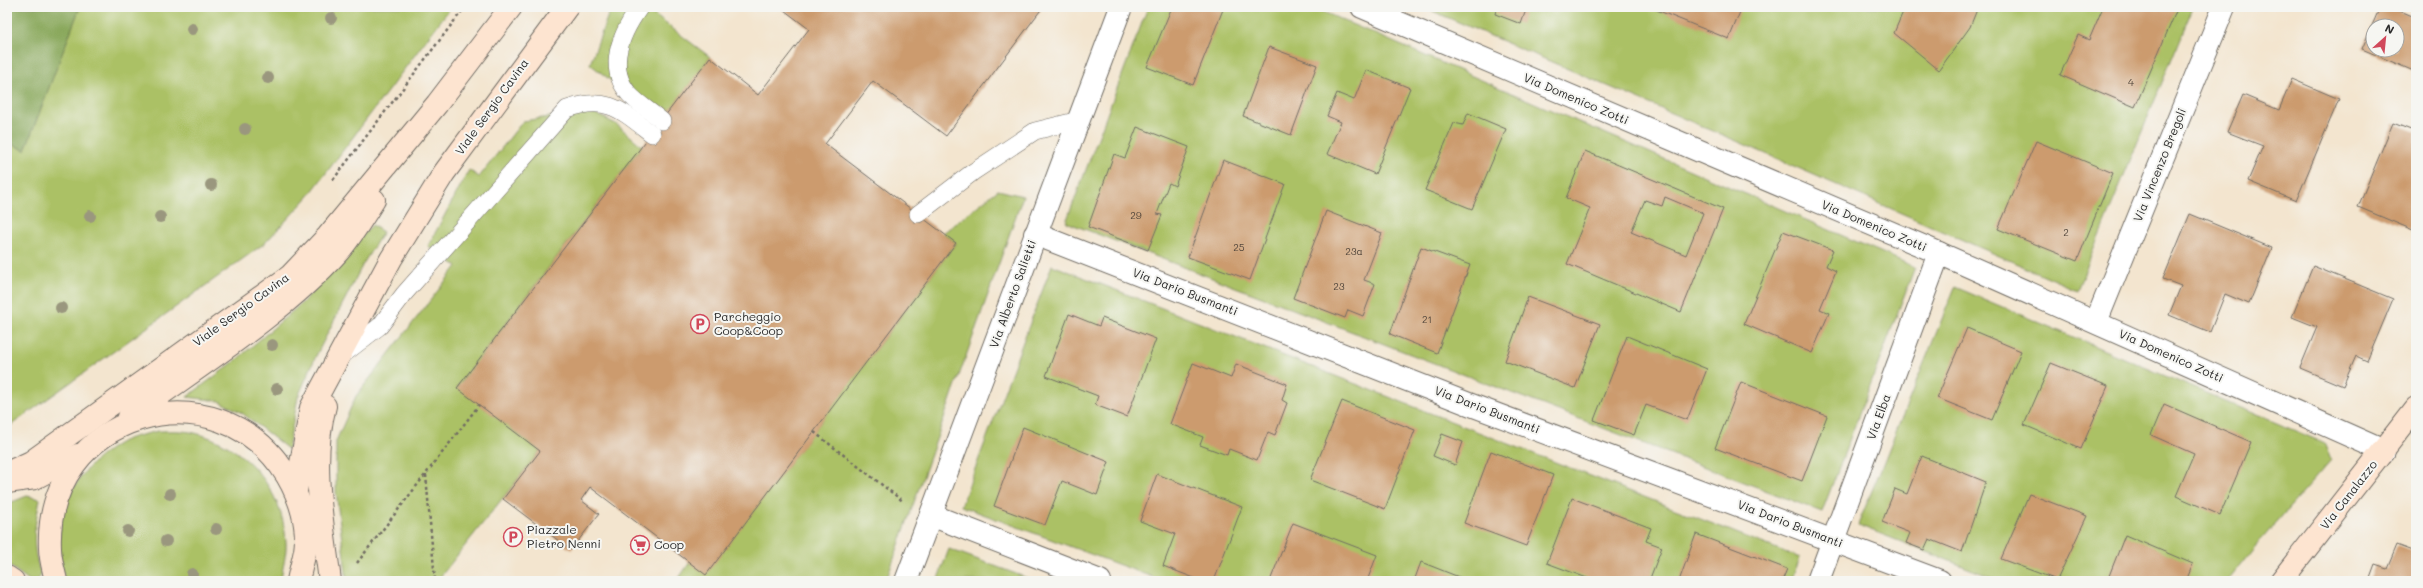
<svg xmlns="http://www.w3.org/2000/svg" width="2423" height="588" viewBox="0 0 2423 588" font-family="Mali,sans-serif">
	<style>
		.green { fill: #abc165; stroke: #6b7648 }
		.forest { fill: #88a75a; stroke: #5a6942 }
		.building { fill: #cc9b6e; fill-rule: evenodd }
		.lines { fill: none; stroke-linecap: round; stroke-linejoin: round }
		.lane-casing { stroke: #716c64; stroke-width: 18 }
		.street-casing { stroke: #716c64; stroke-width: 24 }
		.secondary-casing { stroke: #716c64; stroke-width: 24 }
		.path { stroke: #716c64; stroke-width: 2.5; stroke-dasharray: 3 3; stroke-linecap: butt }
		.lane { stroke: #fff; stroke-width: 17 }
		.street { stroke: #fff; stroke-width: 22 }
		.secondary { stroke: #fde4d0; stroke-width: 22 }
		.tree { fill: #9a977e }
		.labels { text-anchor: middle; stroke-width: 4; stroke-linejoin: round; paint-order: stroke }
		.number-label { font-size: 10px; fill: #53473c }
		.street-label { font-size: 12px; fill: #2b2b2b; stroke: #f6f6f2 }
		.poi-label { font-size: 12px; fill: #2b2b2b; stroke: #f6f6f2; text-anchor: start }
	</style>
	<rect width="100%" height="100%" fill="#f6f6f2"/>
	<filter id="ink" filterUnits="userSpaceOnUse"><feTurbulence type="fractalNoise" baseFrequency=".025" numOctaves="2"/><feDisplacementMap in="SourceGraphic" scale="8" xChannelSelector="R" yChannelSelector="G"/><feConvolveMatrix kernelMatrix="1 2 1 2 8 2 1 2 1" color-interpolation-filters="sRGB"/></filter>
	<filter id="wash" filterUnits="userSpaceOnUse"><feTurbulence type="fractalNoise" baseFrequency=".012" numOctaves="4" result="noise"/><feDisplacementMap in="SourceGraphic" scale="16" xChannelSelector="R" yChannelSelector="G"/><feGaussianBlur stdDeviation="0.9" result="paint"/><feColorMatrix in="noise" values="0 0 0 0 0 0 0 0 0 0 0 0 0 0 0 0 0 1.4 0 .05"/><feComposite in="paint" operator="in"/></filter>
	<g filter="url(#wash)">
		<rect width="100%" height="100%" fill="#f3e5cf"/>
		<g class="green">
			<path d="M80,7h371l-143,190 -43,46 -258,185v-286l18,8z"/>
			<path d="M611,7h33l66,50 -48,64 -72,-57z"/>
			<path d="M1148,7h164l603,260 -93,245 -756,-290z"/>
			<path d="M1423,7h770l-116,283 -336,-147z"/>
			<path d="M590,111l26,13 26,22 -185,241 83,64 -103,130h-90l-11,-89v-51l20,-45 101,-130 -29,-20 41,-76 10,7 44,-56z"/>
			<path d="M998,190l25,6 -137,385h-209l13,-19 16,12 250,-331 -13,-10z"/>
			<path d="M372,225l11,7 -20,32 -47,92 -18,41 -10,52 -46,-36 -23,-12 -32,-4 48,-36 67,-58z"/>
			<path d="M1052,265l748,293 -9,23h-628l-202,-75z"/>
			<path d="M1955,287l369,156 7,17 -77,88 -26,33h-227l-143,-56z"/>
			<path d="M158,431c12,0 25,-1 37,2 50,12 88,56 91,109 1,12 -4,27 -5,39h-216c-17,-58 4,-110 58,-140 10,-5 24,-7 35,-10z"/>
			<path d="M27,496l13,3c-6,31 -9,45 1,76l-4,6h-7l-23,-17v-60z"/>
			<path d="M949,549l86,32h-98z"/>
		</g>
		<path class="forest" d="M7,7h73l-55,143 -18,-8z"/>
		<g id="blocks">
			<g class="building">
				<path d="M780,7h263l-97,129 -73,-55 -48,63 131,99 -250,332 -116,-88 -9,13 18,14 -28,36 -68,-51 37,-48 -83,-63 253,-331 48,38 51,-66z"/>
				<path d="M1172,7h52l-31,78 -46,-18z"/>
				<path d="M1497,7h30l-6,17 -26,-10z"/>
				<path d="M1649,7h93l-13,32z"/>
				<path d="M1905,7h73l-8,20 -31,43 -45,-37z"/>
				<path d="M2103,7h75l-43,100 -75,-32 18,-40 11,5z"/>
				<path d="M2380,7h10l26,11v54l-54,-23zM2373,26h24v24h-24z"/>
				<path d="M1269,47l48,18 -26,70 -48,-19z"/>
				<path d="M1366,70l44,18 -35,86 -48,-20 14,-32 -14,-6 10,-23 17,7z"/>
				<path d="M2292,79l47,20 -43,102 -48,-20 15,-35 -36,-14 16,-37 36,15z"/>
				<path d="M1468,113l38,16 -34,80 -47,-19 29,-67 9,2z"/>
				<path d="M2393,123l23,9v90l-3,8 -55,-23z"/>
				<path d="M1137,127l52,20 -14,39 -6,-3 -12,31 5,1 -14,35 -60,-23 26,-73 11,4z"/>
				<path d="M2036,141l77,32 -36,88 -79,-32z"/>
				<path d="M1585,151l138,58 -42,103 -114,-48 23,-56 -24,-10zM1665,197l38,16 -17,42 -55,-23 14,-32 17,6z"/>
				<path d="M1223,160l62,24 -35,96 -62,-23z"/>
				<path d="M1326,211l56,22 -18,47 11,4 -12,32 -15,-6 -3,8 -52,-20z"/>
				<path d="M2190,214l82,34 -23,56 -24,-10 -15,38 -41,-17 12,-29 -18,-7z"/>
				<path d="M1783,231l50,19 -7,16 10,5 -16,38 9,4 -17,40 -68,-29z"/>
				<path d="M1421,247l49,18 -33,88 -47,-19z"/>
				<path d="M2313,266l80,33 -26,62 -11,-5 -13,30 -43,-18 17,-41 -25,-10z"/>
				<path d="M1528,297l72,27 -25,64 -70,-27z"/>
				<path d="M1069,314l30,12 3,-8 54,21 -29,78 -32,-12 3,-9 -52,-20z"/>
				<path d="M1967,328l54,23 -29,69 -55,-22z"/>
				<path d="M1627,336l80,33 -20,51 -41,-15 -12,30 -40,-15z"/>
				<path d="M1193,363l38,15 5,-14 51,20 -5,16 5,3 -12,32 -7,-3 -11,28 -28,-11 -2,6 -27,-10 3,-8 -33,-13z"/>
				<path d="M2051,363l57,23 -27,63 -57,-24z"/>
				<path d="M1741,382l86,34 -25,65 -87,-33z"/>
				<path d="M1342,401l73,29 -30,79 -75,-29z"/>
				<path d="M2164,404l87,38 -31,73 -44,-19 18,-42 -43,-19z"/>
				<path d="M1023,427l86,35 -12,33 -35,-14 -17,44 -51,-19z"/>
				<path d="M1442,434l21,8 -8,23 -22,-9z"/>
				<path d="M1491,451l62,24 -27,71 -62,-23z"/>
				<path d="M1922,456l64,26 -24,70 -33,-13 -5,11 -18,-7 4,-10 -28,-11 13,-33 12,5z"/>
				<path d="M1157,474l85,33 -28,74h-12l-39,-15 12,-32 -35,-13z"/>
				<path d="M2029,494l58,22 -30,64 -56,-21z"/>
				<path d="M1572,498l79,30 -5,13 16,6 -13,34h-54l-48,-18z"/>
				<path d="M1293,523l84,32 -10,26h-97z"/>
				<path d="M1696,534l91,35 -5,12h-103z"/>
				<path d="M2125,535l68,29 -7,17h-79z"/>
				<path d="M2397,545l19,7v29h-47l6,-16 12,4z"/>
				<path d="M1421,562l48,19h-55z"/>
			</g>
		</g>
	</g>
	<g filter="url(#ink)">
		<use href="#blocks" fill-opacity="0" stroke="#716c64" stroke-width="1"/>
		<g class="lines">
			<g class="lane-casing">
				<g id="lane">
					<path d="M640,7c-18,25 -35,59 -11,87 9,10 23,18 33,27"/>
					<path d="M918,214l55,-42 62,-41 44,-11"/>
					<path d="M340,357l40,-31 24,-32 163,-185c40,-14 54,1 85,25"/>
				</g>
			</g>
			<g class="street-casing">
				<g id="street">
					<path d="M1362,7l577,246 445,198"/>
					<path d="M1035,234l431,169 474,178"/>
					<path d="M2096,322l128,-315"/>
					<path d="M931,515l169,66"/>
					<path d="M906,581l215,-574"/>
					<path d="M1818,581l121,-328"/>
				</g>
			</g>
			<g class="secondary-casing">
				<g id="secondary">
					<path d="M325,406c-15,56 -2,119 5,175"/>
					<path d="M129,417c68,-50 154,-103 210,-166 13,-15 24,-34 35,-51"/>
					<path d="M7,473l24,-11 259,-186 38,-40 109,-132 74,-97"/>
					<path d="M7,482l28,-4 43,-23"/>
					<path d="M296,491l15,-83 80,-149 53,-86 123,-166"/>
					<path d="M7,577l6,4"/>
					<path d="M56,581c-2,-10 -6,-22 -6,-33 -6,-134 167,-186 237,-72 13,22 22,50 18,75 -2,10 -5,20 -7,30"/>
					<path d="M2281,581l135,-173"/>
				</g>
			</g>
			<g class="path">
				<path d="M333,180l132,-173"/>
				<path d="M814,432l90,70"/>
				<path d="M426,475l9,106"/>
				<path d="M357,563l122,-158"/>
			</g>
			<use href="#lane" class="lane"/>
			<use href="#street" class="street"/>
			<use href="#secondary" class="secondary"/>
		</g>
		<g class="tree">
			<circle cx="331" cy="18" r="6"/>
			<circle cx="192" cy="29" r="6"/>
			<circle cx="268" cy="78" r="6"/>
			<circle cx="245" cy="129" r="6"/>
			<circle cx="211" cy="185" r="6"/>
			<circle cx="90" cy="216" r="6"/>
			<circle cx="160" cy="217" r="6"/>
			<circle cx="61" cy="308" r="6"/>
			<circle cx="272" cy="345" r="6"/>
			<circle cx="277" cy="389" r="6"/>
			<circle cx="170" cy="494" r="6"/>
			<circle cx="216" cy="529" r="6"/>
			<circle cx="128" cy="531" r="6"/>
			<circle cx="166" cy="541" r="6"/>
			<circle cx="192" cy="574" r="6"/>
		</g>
	</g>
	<defs>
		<g id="parking-ring" transform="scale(1)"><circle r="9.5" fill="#f6f6f2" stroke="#d1495b" stroke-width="1.5"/><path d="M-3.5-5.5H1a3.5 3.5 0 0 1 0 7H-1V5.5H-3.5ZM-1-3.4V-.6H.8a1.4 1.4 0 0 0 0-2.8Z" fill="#d1495b"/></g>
		<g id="supermarket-ring" transform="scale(1)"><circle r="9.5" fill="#f6f6f2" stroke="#d1495b" stroke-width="1.5"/><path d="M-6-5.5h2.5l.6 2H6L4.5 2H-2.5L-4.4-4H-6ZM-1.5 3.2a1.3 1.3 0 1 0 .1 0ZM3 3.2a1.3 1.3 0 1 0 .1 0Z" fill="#d1495b"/></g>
	</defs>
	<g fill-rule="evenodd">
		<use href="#parking-ring" x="700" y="324"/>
		<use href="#parking-ring" x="513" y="537"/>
		<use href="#supermarket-ring" x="640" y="545"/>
	</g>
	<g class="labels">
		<g class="number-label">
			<text x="2131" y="86">4</text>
			<text x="1136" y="219">29</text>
			<text x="2066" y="236">2</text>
			<text x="1239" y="251">25</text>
			<text x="1354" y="255">23a</text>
			<text x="1339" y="290">23</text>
			<text x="1427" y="323">21</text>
		</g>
		<g class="street-label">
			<text transform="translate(1576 99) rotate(23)" y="4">Via Domenico Zotti</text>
			<text transform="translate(492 107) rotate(-54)" y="4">Viale Sergio Cavina</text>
			<text transform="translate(2160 165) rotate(-68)" y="4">Via Vincenzo Bregoli</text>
			<text transform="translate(1874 226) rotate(23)" y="4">Via Domenico Zotti</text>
			<text transform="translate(1185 292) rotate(21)" y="4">Via Dario Busmanti</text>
			<text transform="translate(1013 294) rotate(-70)" y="4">Via Alberto Salietti</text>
			<text transform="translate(241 310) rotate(-36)" y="4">Viale Sergio Cavina</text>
			<text transform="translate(2171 356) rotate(24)" y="4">Via Domenico Zotti</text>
			<text transform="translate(1487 410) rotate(21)" y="4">Via Dario Busmanti</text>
			<text transform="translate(1879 417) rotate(-70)" y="4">Via Elba</text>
			<text transform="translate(2349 495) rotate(-52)" y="4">Via Canalazzo</text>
			<text transform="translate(1790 524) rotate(21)" y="4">Via Dario Busmanti</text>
		</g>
		<g class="poi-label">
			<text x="714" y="321">Parcheggio<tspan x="714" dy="14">Coop&amp;Coop</tspan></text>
			<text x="527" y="534">Piazzale<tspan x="527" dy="14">Pietro Nenni</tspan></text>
			<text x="654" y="549">Coop</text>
		</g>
	</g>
	<rect width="2423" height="588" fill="none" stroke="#f6f6f2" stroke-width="24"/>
	<g transform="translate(2385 38) rotate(27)"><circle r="19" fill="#f6f6f2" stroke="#a5a5a2"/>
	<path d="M0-3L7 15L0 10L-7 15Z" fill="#d1495b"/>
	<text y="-6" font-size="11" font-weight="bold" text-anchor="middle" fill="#2b2b2b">N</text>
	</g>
</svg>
